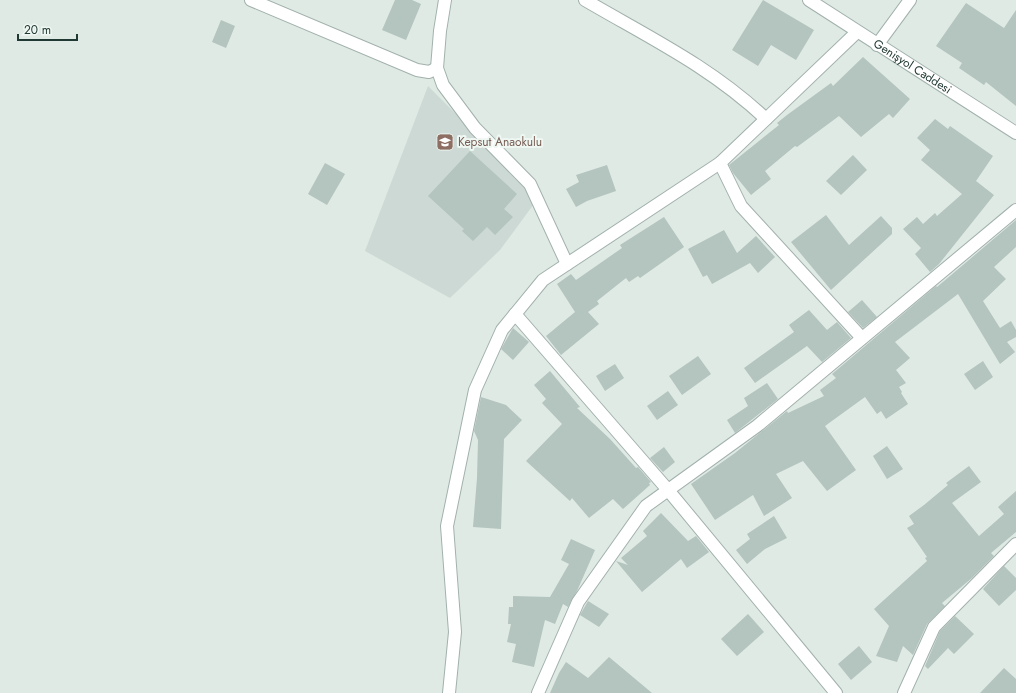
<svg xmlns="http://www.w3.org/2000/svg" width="1016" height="693" viewBox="0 0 1016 693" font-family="Jost,sans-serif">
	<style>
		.built { fill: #cdd9d4 }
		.building { fill: #b4c4be }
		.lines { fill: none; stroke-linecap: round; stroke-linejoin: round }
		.minor-casing { stroke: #a2b1ac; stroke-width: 14 }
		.minor { stroke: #fff; stroke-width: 12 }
		.labels { text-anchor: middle; stroke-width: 4; stroke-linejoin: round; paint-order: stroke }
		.street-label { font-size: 12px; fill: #213933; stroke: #eff7f3 }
		.education-label { font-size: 12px; fill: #785e54; stroke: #eff7f3; text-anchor: start }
	</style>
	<rect width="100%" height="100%" fill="#dfeae5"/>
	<path class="built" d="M428,86l111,111 -39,53 -50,48 -85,-47z"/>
	<g class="building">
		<path d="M395,0h17l9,4 -15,36 -24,-10z"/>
		<path d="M763,0l51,30 -18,30 -25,-15 -13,21 -26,-16z"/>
		<path d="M966,3l38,25 12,-18v96l-30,-24 -2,3 -25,-17 3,-5 -26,-17z"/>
		<path d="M221,20l14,6 -9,22 -14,-6z"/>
		<path d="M863,57l47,42 -17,19 -4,-4 -28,23 -22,-21 -42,31 -2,-1 -30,25 6,8 -20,16 -18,-22 -4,-8 50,-40 -2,-2 10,-8 44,-32 2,3z"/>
		<path d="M935,119l13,10 2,-3 43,30 -17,25 18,14 -55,69 -9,8 -15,-18 6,-6 -18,-19 14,-12 6,7 12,-11 2,3 25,-22 -41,-34 9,-10 -13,-12z"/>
		<path d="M470,151l47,43 -13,15 9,8 -18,18 -8,-8 -14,14 -11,-10 2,-2 -36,-33z"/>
		<path d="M853,155l14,15 -26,25 -15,-14z"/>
		<path d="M325,163l20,11 -18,31 -19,-11z"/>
		<path d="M607,165l9,26 -29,10 -11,6 -10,-18 13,-7 -3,-7z"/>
		<path d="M826,215l23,30 32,-29 11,12v6l-61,56 -40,-48z"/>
		<path d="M664,217l20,30 -44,31 -2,-2 -9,6 -3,-4 -29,23 2,3 -11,8 11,12 -38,31 -15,-19 29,-24 -18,-28 14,-10 5,6 46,-32 -2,-3z"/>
		<path d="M1016,220v27l-22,20 12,12 -23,22 17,27 11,-7 5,9v7l-9,5 8,10 -15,12 -42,-70 -63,48 15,16 -14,12 10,13 -7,4 3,5 -1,1 7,11 -22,15 -5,-8 -4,3 -12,-17 -40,29 31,44 -29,21 -24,-30 -27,13 16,24 -28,18 -11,-21 -38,25 -24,-36 44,-31 52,-42 1,2 36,-17 -4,-6 16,-12 -4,-4 104,-88 1,1z"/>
		<path d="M724,230l13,23 19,-17 19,21 -17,16 -8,-10 -38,21 -5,-9 -4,2 -15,-28z"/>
		<path d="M862,300l15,17 -14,11 -15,-16z"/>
		<path d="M809,310l18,20 10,-8 14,16 -29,24 -15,-16 -52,37 -11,-15 50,-36 -5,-7z"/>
		<path d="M513,328l16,14 -16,18 -12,-11z"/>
		<path d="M698,356l13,18 -29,21 -13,-19z"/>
		<path d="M983,361l10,16 -18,13 -11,-16z"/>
		<path d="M615,364l9,14 -19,13 -9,-15z"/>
		<path d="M550,371l30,36 -3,1 33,31 26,29 2,-1 13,15 -2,1 1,2 -27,24 -10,-10 -24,19 -17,-20 -2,3 -44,-40 36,-37 -20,-21 4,-4 -12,-14z"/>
		<path d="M767,383l11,16 -43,34 -8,-13 21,-14 -4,-8z"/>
		<path d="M668,391l10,14 -21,15 -10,-14z"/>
		<path d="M481,397l25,8 16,15 -18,19 -3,90 -28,-2 4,-49 1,-38 -4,-9z"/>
		<path d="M887,446l16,23 -16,10 -14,-23z"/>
		<path d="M664,447l11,15 -12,10 -13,-14z"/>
		<path d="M969,466l12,16 -29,21 27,33 25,-22 -6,-7 18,-16v41l-25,21 3,3 -22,22 -30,25 3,3 -18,18 -14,31 -10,-9 -6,16 -21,-6 13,-30 -15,-17 53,-48 -2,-3 2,-1 -20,-29 7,-4 -5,-8 15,-11 24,-20 -2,-2z"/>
		<path d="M661,513l27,28 8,-5 13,16 -22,16 -6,-9 -39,33 -26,-31 12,4 -7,-7 26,-22 -4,-5z"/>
		<path d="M774,516l13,22 -22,11 -18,15 -11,-14 14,-11 -3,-5z"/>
		<path d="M571,539l24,11 -18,41 -9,16 -5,-3 -8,20 -10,-4 -11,47 -22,-5 4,-18 -9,-2 4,-18h-3l1,-17h4v-11l37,1 19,-33 -8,-4z"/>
		<path d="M1004,566l12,12v12l-17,16 -16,-17z"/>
		<path d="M588,601l21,13 -10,13 -19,-12z"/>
		<path d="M748,614l16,18 -27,24 -16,-17z"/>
		<path d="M955,616l19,18 -20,20 -6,-6 -20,21 -3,-3 15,-35z"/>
		<path d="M859,646l13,16 -21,18 -13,-16z"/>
		<path d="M609,657l43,36h-102l9,-20 7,-11 22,16z"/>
		<path d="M1004,668l12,11v14h-36z"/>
	</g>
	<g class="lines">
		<g class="minor-casing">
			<g id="minor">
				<path d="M251,0l166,70 12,2 8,-4"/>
				<path d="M445,0l-5,31 -3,37 6,17 32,43 55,56 37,80"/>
				<path d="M585,0c65,38 126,67 181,119"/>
				<path id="s1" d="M809,0l207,133"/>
				<path d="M877,45l33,-45"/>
				<path d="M720,163l21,43 121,132"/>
				<path d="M515,314l153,176 168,203"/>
				<path d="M449,693l6,-61 -8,-106 28,-136 27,-60 41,-50 177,-117 137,-131"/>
				<path d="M538,693l40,-91 68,-96 111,-80 259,-216"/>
				<path d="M904,693l30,-66 82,-83"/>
			</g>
		</g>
		<use href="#minor" class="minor"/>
	</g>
	<defs>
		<g id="school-square" transform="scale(0.9)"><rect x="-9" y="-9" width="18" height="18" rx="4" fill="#8d6e63" stroke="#eff7f3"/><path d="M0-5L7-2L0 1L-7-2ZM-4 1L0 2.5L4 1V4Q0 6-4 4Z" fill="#fff"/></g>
	</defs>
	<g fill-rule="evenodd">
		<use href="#school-square" x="445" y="142"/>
	</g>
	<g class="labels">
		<g class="street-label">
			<text dy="4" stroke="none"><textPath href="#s1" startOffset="123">Genişyol Caddesi</textPath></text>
		</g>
		<g class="education-label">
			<text x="458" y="146">Kepsut Anaokulu</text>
		</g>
	</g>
	<path d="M18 34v6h59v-6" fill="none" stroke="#213933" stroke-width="2"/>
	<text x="24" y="34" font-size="12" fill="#213933" stroke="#eff7f3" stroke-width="3" paint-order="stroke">20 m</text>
</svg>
